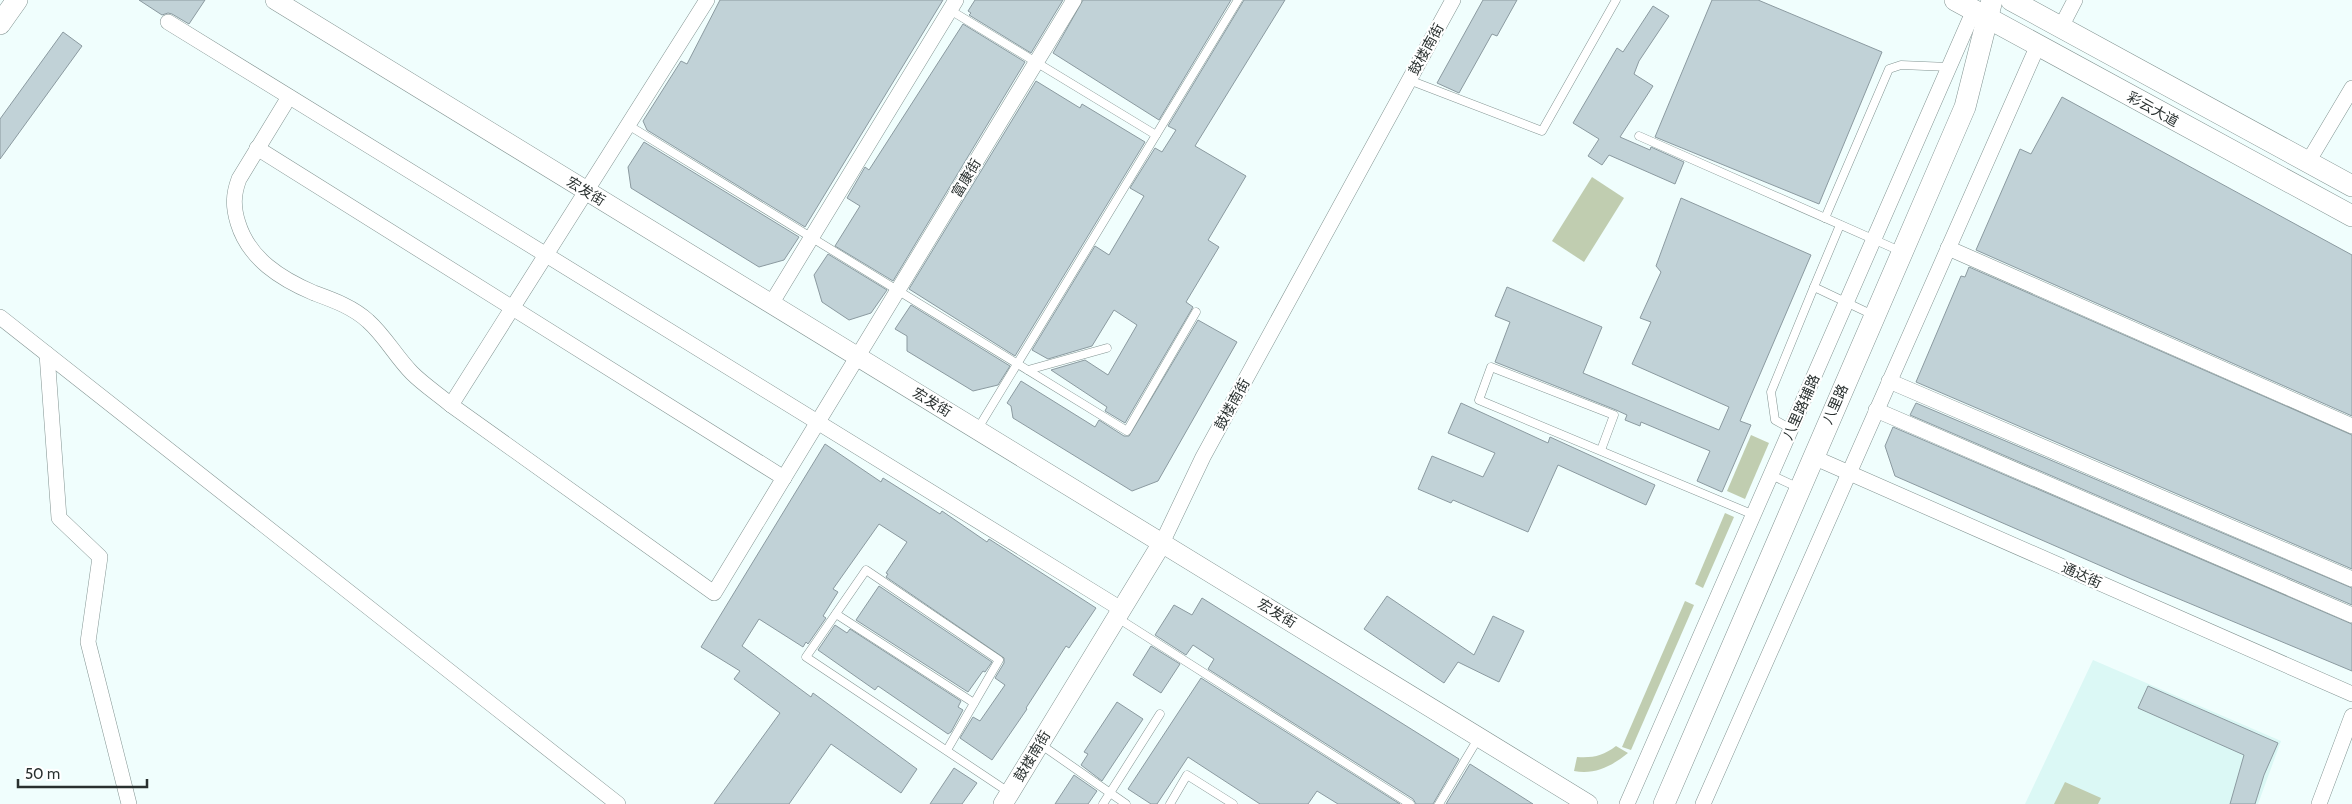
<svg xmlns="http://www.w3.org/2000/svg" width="2352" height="804" viewBox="0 0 2352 804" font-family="Cabin,'Noto Sans SC',sans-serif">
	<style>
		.built { fill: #dbf8f5 }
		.green { fill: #c0cdb0 }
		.building { fill: #c1d2d7; stroke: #8b9aa0 }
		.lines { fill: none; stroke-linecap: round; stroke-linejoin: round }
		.service-casing { stroke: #839492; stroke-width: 9 }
		.minor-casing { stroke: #839492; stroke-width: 16 }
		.tertiary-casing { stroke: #839492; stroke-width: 20 }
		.secondary-casing { stroke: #839492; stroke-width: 22 }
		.service { stroke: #fff; stroke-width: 8 }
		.minor { stroke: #fff; stroke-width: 15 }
		.tertiary { stroke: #fff; stroke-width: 19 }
		.secondary { stroke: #fff; stroke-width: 21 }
		.labels { text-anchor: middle; stroke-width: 4.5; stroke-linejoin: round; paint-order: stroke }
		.street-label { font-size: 14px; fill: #29302f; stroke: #fff }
	</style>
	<rect width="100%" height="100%" fill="#f0fefd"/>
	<path class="built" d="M2093,660l188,81 -23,63h-233z"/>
	<g class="green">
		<path d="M1592,177l32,21 -40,64 -32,-21z"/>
		<path d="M1751,435l18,8 -24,56 -18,-8z"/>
		<path d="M1725,513l9,4 -31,71 -8,-4z"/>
		<path d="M1685,601l9,4 -63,145 -9,-3z"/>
		<path d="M1616,746l12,7c-16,13 -33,22 -54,18l3,-14c16,1 26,-1 39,-11z"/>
		<path d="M2065,782l36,16 -3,6h-44z"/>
	</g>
	<g class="building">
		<path d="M139,0h66l-16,24 -17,-10 -4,-1 -6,2z"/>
		<path d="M720,0h223l-138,227 -158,-97 -4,-9 38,-60 6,3z"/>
		<path d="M975,0h88l-32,53 -62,-38 2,-2 -3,-2z"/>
		<path d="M1083,0h148l-72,120 -106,-67z"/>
		<path d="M1244,0h41l-90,146 51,30 -38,64 11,7 -33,55 7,5 -68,116 -20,-12 2,-4 -56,-37 34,-10 23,15 29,-50 -23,-15 -22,36 -44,13 -16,-9 63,-104 14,9 35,-59 -14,-8 25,-40 7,4 14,-22 -8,-4z"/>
		<path d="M1483,0h34l-20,36 -5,-2 -33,59 -22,-10z"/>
		<path d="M1712,0h46l124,52 -63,152 -164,-67z"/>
		<path d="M1653,6l16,10 -30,45 -5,13 19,12 -33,51 30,13 1,-3 33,15 -9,22 -66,-29 -7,10 -14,-9 11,-17 -26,-16 44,-75 6,4z"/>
		<path d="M963,24l62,38 -132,219 -58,-35 25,-40 -13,-8 18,-31 4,3z"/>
		<path d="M63,32l19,14 -82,113v-40z"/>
		<path d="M1036,81l44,27 2,-4 63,38 -130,214 -106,-67z"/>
		<path d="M2062,97l290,158v161l-376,-166 44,-101 11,5z"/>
		<path d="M644,142l155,95 -15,23 -25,7 -128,-79 -3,-21z"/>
		<path d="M1681,198l130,57 -71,166 11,4 -29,67 -25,-11 13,-30 -69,-29 -1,4 -15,-6 2,-5 -11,-5 -121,-48 15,-40 -15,-6 12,-29 95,40 -19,46 136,57 10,-23 -97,-43 19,-42 -11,-4 21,-46 -5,-6z"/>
		<path d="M828,254l59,36 -16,23 -22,7 -27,-18 -8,-27z"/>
		<path d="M1969,267l383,168v134l-436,-187 45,-106 4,1z"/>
		<path d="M911,305l99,61 -12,19 -25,6 -66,-40v-15l-12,-7z"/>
		<path d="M1198,320l39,22 -79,139 -26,10 -119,-73 -2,-12 -4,-3 14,-22 74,46 4,-7 25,16h5z"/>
		<path d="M1461,403l87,40 2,-6 105,48 -9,20 -88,-40 -30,67 -75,-32 -2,3 -33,-14 14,-33 51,21 12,-24 -47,-20z"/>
		<path d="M1916,403l436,185v17l-442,-190z"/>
		<path d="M1893,427l459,197v47l-221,-92 -236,-103 -10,-30z"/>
		<path d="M825,444l56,38 2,-4 57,36 2,-3 45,31 2,-3 107,69 -27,40 -3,-2 -40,62 1,1 -35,51 -32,-22 13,-21 7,4 25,-36 -10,-7 9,-15v-5l-118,-81 2,-3 -2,-1 21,-31 -28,-18 -46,65 5,3 -15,24 3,2 -18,26 -2,-2 -3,5 -44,-28 -17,27 69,51 2,-4 104,76 -16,24 -70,-49 -42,60h-75l66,-91 -46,-34 6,-8 -39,-24z"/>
		<path d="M879,586l113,76 -7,10 -2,-1 -15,21 -112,-72z"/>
		<path d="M1387,596l87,59 19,-39 31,15 -25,51 -41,-20 -14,21 -80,-54z"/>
		<path d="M1202,598l257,161 -26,45h-17l-3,-5 -205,-130 6,-10 -21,-14 -7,10 -31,-20 19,-30 18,10z"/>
		<path d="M835,625l12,8 3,-4 111,72 -3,6 5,3 -12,22 -3,2 -70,-48 -3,4 -57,-40z"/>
		<path d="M1151,646l29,18 -19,29 -28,-18z"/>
		<path d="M1201,678l199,126h-62l-21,-13 -9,13h-48l-72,-47 -31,47h-6l-23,-15z"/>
		<path d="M2148,686l130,57 -14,32 -9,29h-25l14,-49 -106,-47z"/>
		<path d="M1117,702l26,17 -41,62 -21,-16 7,-11 -4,-2z"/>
		<path d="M1470,764l63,40h-87z"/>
		<path d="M954,768l23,15 -15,21h-32z"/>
		<path d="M1074,775l23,16 -9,13h-33z"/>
	</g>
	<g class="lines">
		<g class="service-casing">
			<g id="service">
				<path d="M950,10l206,125"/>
				<path d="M1409,80l133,51 74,-131"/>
				<path d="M628,125l499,306 69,-119"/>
				<path d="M1639,136l261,115"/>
				<path d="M1825,218l64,-149 12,-4 48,2"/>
				<path d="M1814,287l26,-62"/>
				<path d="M1028,370l79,-22"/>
				<path d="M1791,429l-16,-9 -4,-28 43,-105 59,28"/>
				<path d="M977,430l261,-430"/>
				<path d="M1601,450l13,-35 -123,-48 -12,33 275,115"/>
				<path d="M1771,475l28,13"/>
				<path d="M836,614l138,89"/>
				<path d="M1116,617l294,187"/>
				<path d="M1040,744l86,60"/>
				<path d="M947,750l52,-90 -133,-90 -60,87 204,136"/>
				<path d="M1103,804l57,-90"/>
				<path d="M1170,804l17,-29 46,29"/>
				<path d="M1439,804l40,-67"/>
			</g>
		</g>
		<g class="minor-casing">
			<g id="minor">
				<path d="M168,22l953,587"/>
				<path d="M2061,27l14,-27"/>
				<path d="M289,97l-50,82c-6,16 -6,28 -1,44 11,36 43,56 76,70 19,7 39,14 54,28 17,15 28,36 44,52 12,12 26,21 39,32l263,188 360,-593"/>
				<path d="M257,148l527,330"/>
				<path d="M2308,162l44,-74"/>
				<path d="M1948,248l404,178"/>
				<path d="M771,304l185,-304"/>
				<path d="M0,317l618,487"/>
				<path d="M47,354l12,164 41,39 -12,85 41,162"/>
				<path d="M1889,381l463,198"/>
				<path d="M451,405l256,-405"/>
				<path d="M1876,410l476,205"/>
				<path d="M1813,457l539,237"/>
				<path d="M1162,543l41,-86 250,-457"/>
				<path d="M1627,804l347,-794"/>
				<path d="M1703,804l335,-759"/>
				<path d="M2319,804l33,-88"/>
			</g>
		</g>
		<g class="tertiary-casing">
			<g id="tertiary">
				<path d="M275,0l1313,804"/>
				<path d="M1003,804l159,-261"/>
			</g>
		</g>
		<g class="secondary-casing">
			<g id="secondary">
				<path d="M1955,0l397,216"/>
				<path d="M2011,0l341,186"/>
				<path d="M0,24l17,-24"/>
				<path d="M1664,804l301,-697 27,-107"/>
			</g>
		</g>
		<use href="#service" class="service"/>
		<use href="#minor" class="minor"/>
		<use href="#tertiary" class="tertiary"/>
		<use href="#secondary" class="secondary"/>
	</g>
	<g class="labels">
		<g class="street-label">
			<text transform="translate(1426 49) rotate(-61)" y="5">鼓楼南街</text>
			<text transform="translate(2153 109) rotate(29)" y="5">彩云大道</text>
			<text transform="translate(966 178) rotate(-59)" y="5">富康街</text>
			<text transform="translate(586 191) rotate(31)" y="5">宏发街</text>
			<text transform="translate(932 402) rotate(31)" y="5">宏发街</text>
			<text transform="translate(1232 404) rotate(-61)" y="5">鼓楼南街</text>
			<text transform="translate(1835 404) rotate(-66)" y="5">八里路</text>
			<text transform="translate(1801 407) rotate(-66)" y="5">八里路辅路</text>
			<text transform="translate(2082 575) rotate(24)" y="5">通达街</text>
			<text transform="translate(1277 613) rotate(31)" y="5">宏发街</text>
			<text transform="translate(1032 756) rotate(-59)" y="5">鼓楼南街</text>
		</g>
	</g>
	<path d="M18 779v8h129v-8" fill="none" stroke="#29302f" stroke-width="2.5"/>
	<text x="25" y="779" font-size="15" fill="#29302f" stroke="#ffffff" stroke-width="4" paint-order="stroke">50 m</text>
</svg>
